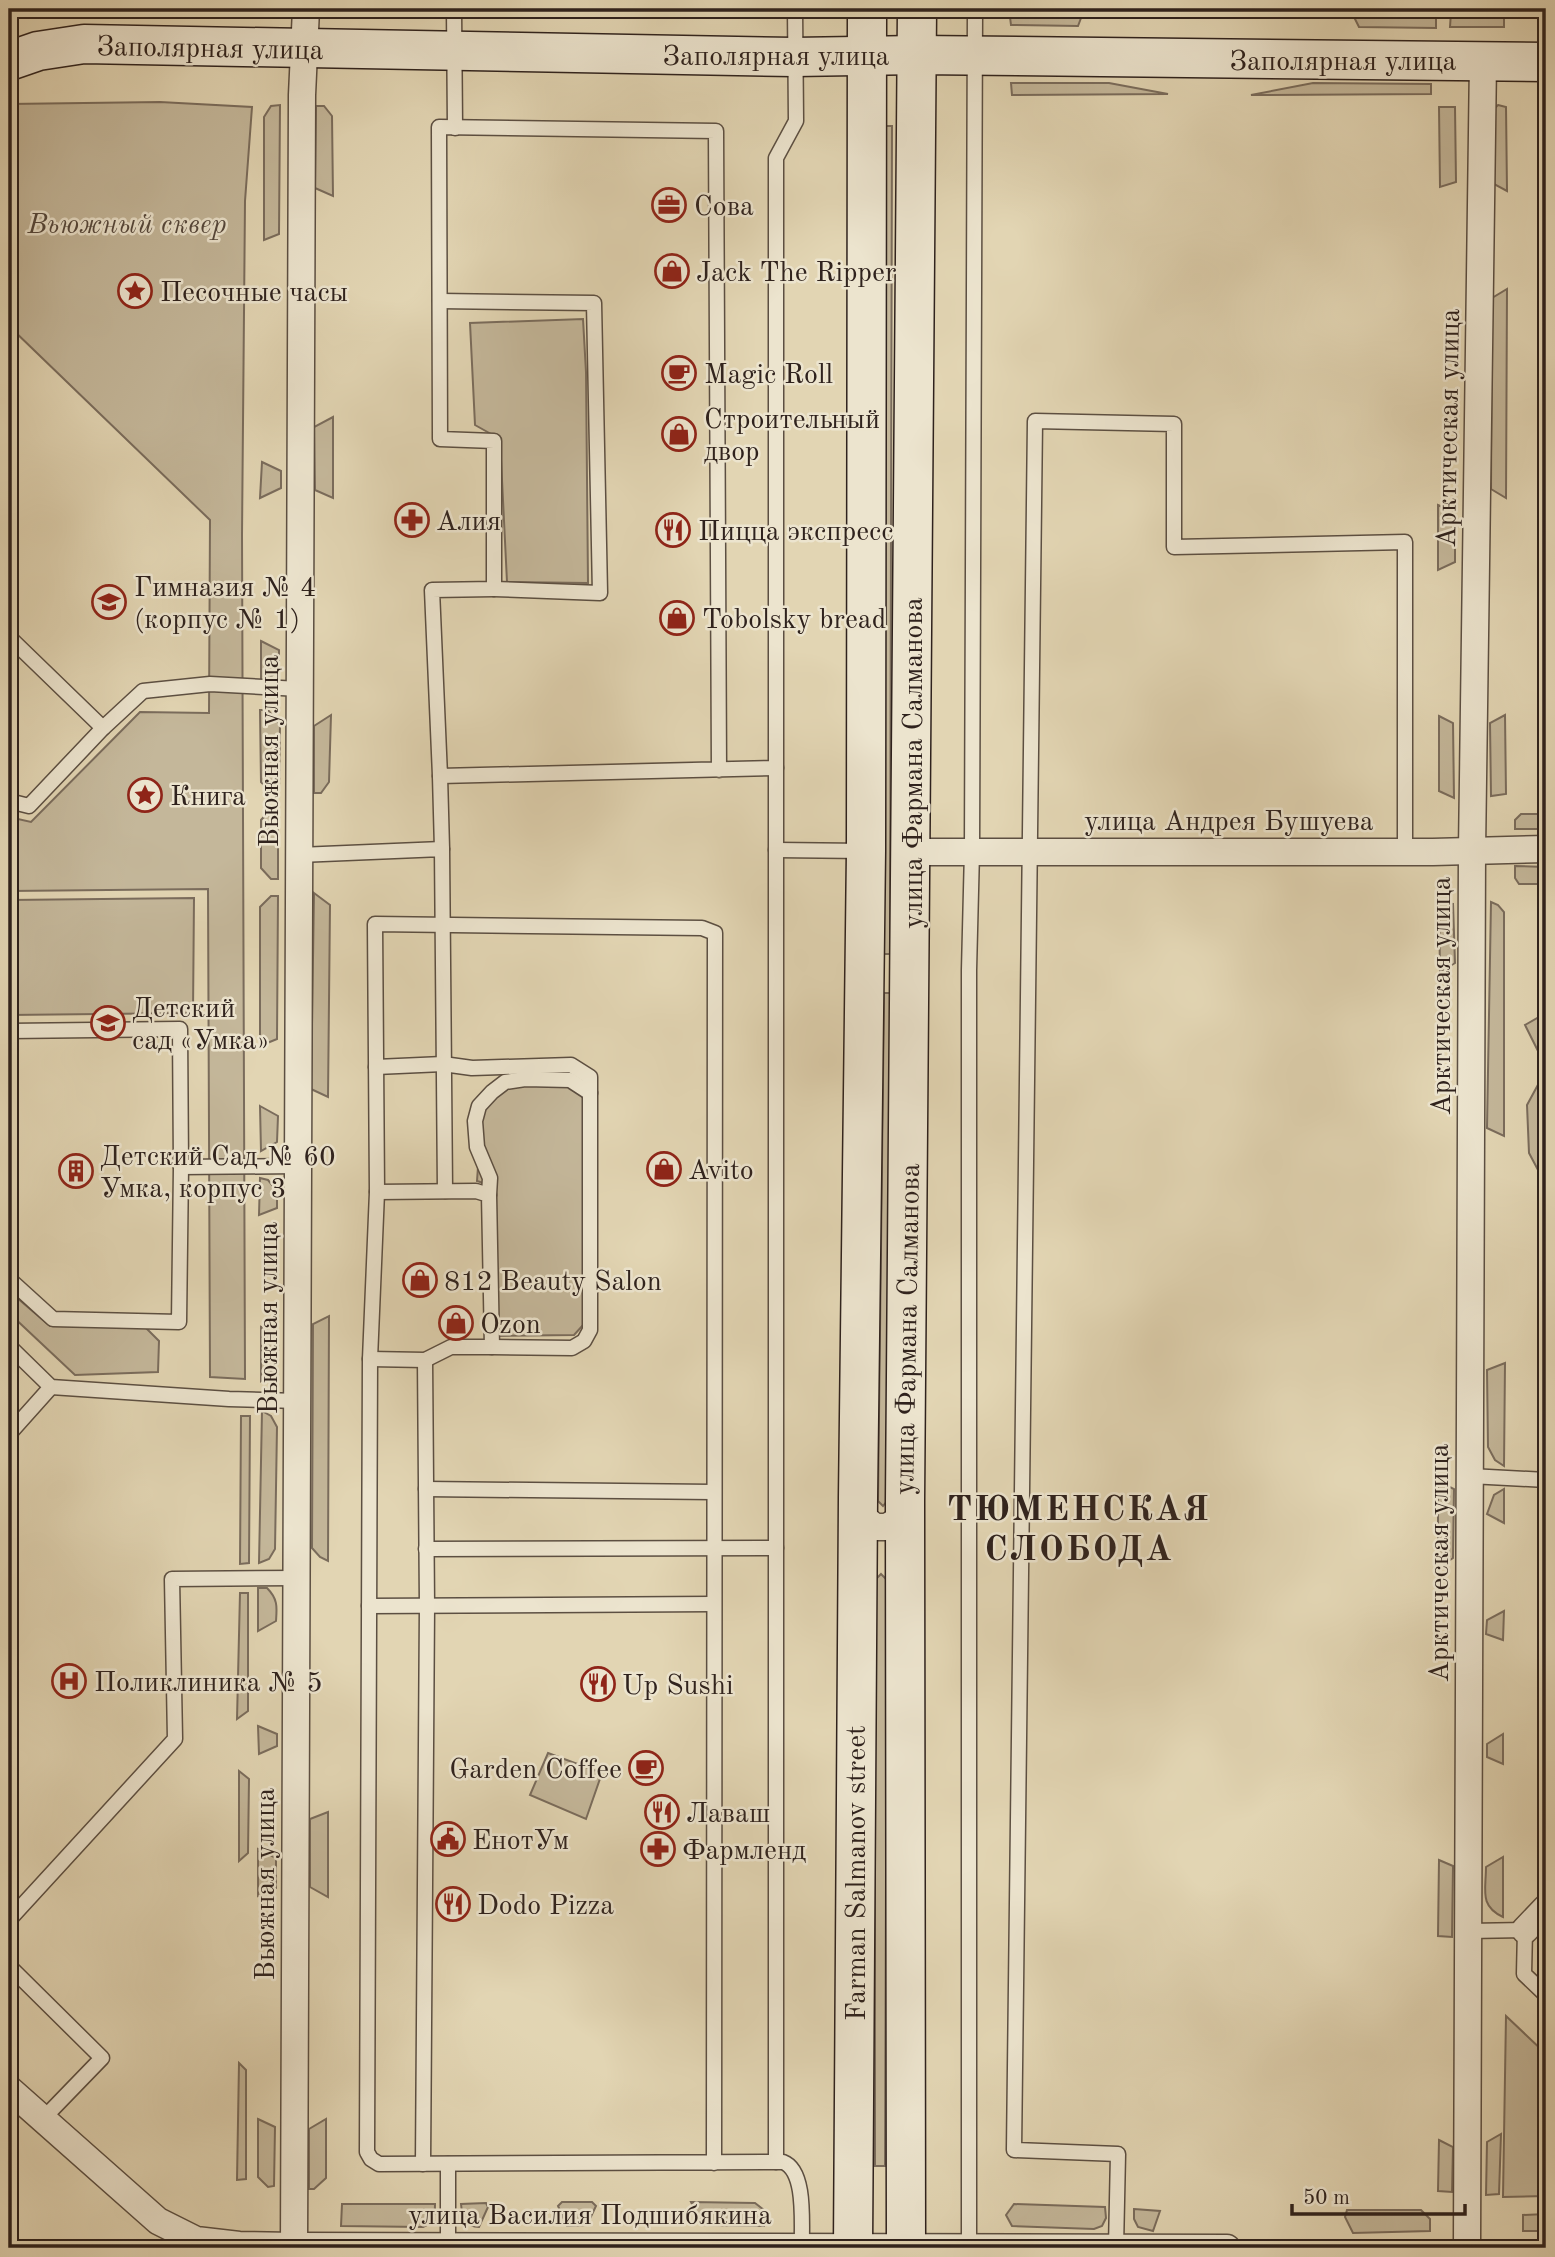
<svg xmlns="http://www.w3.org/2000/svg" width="1555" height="2257" viewBox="0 0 1555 2257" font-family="'Old Standard TT',serif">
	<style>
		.green { fill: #c4b79a; stroke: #7a6c5c; stroke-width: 2 }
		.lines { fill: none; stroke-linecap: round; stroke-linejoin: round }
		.lane-casing { stroke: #5c4f42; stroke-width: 17 }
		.street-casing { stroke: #5c4f42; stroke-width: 29 }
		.secondary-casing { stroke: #2f221d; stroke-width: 41 }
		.lane { stroke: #ece4ce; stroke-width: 14 }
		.street { stroke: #ece4ce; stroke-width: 26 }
		.secondary { stroke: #ece4ce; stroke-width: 38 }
		.labels { text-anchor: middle; stroke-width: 5; stroke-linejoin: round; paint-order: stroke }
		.street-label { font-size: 28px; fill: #2f221d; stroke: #ece4ce }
		.poi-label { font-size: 28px; fill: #2f221d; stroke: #ece4ce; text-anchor: start }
		.park-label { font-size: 28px; font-style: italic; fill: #54473c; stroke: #ece4ce }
		.district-label { font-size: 35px; font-weight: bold; letter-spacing: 2px; fill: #2f221d; stroke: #ece4ce }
	</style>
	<rect width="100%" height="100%" fill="#e2d5b3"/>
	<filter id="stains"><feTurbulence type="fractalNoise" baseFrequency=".00286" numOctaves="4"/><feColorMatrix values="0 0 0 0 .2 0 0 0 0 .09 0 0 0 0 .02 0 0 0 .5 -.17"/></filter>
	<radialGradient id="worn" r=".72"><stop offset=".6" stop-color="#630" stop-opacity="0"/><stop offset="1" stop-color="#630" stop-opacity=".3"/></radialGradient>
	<g class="green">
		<path d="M1084,10l-6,16 -67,-1 -1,-8 3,-6z"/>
		<path d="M1351,11l85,2v15l-77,-1z"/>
		<path d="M1451,12h53v15h-54z"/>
		<path d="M1011,83h98l59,11 -156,1z"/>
		<path d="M1313,83l118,1v10l-180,1z"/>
		<path d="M160,102l92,5 -7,94 -3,334 3,844 -35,-2 -2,-488 -199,2v-74l22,5 109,-110 69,1 1,-193 -201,-194v-222z"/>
		<path d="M280,105l-1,129 -15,6v-123l7,-11z"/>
		<path d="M1498,105l8,2 1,84 -15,-8 1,-73z"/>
		<path d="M316,106h8l8,10 1,80 -18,-8z"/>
		<path d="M1439,107h16l1,75 -16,5z"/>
		<path d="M882,126h10l-2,828h-10z"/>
		<path d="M1507,289l-1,209 -15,-9 1,-191z"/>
		<path d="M583,319l3,53 2,211 -81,-1 -7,-143 -25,-14 -5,-102z"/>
		<path d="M333,417v81l-18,-8 -1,-63z"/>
		<path d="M262,462l19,9v17l-21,10z"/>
		<path d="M1438,505l17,8v49l-17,8z"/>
		<path d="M261,641l18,9v18l-11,12 -7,1z"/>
		<path d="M260,710h8l12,15 -1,66h-9l-9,-9z"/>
		<path d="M331,715l-2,67 -8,11h-7v-67z"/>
		<path d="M1505,715l1,79 -15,2 -1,-73z"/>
		<path d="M1439,716l14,7 1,75 -15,-7z"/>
		<path d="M278,808v71h-7l-10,-11v-48l10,-11z"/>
		<path d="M1521,814h25v15h-31v-9z"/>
		<path d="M1515,866l31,1v17h-27l-4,-6z"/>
		<path d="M314,893l16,12 -2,192 -17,-8z"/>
		<path d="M271,896h7l-1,143 -17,7v-139z"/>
		<path d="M194,898l-1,115 -184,2v-115z"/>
		<path d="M1491,902l7,3 6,7v224l-17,-8z"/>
		<path d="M1439,903l14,1 2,59 -15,9z"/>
		<path d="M884,993h9l-6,508 -4,5 -5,-5z"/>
		<path d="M1546,1013v54l-21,-42z"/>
		<path d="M1546,1070v115l-17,-32 -2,-48z"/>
		<path d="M559,1084l18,4 10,9 -3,227 -10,11 -77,1 -1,-149 -19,-6 5,-70 25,-26z"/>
		<path d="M260,1106l18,10 -1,26 -16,9z"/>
		<path d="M260,1178l8,2 9,11v17l-18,7z"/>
		<path d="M9,1291l41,35 95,1 14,14 -1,31 -83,3 -66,-62z"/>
		<path d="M329,1316l-1,245 -8,-4 -8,-9 1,-224z"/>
		<path d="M261,1327l17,9c0,23 3,30 -17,45z"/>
		<path d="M1505,1363l-1,103 -9,-6 -7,-13 -1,-77z"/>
		<path d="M262,1411l9,5 6,11 -2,122 -6,10 -10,4z"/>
		<path d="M241,1416h9l-1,147 -9,1z"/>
		<path d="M1438,1481l16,8 -1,69 -15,10z"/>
		<path d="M1504,1489v34l-17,-9 7,-19z"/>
		<path d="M881,1574l6,6 -2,586h-10v-586z"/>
		<path d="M258,1588h9c11,11 10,19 9,33l-18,10z"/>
		<path d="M240,1593h8v118l-11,8z"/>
		<path d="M1504,1611l-1,29 -17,-6 1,-14z"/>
		<path d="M258,1726l19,8v12l-18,8z"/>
		<path d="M1503,1734v30l-16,-7v-13z"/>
		<path d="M548,1753l54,20 -16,46 -56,-24z"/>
		<path d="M239,1771l10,8 -1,74 -9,8z"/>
		<path d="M328,1812v85l-18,-10v-68z"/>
		<path d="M258,1849l18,9v30l-18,8z"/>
		<path d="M1503,1857v60c-24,-11 -17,-27 -17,-50z"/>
		<path d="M1439,1860l14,6 -1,71 -14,-1z"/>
		<path d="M1506,2016l40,38v142l-43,1z"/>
		<path d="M239,2063l7,7v109l-9,1z"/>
		<path d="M258,2119l17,8 -1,59 -6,1 -10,-10z"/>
		<path d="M326,2119v59l-12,11h-5v-60z"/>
		<path d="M1501,2134l-2,60 -13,1 1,-53z"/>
		<path d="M1439,2140l14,7 -1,45 -14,-1z"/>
		<path d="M562,2202h30l4,4 -9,19 -20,1 -9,-20z"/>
		<path d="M691,2202l64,1 9,7v16l-62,-1z"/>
		<path d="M486,2203l2,4 -9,20c-14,0 -17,-11 -18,-23z"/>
		<path d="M342,2204h93c0,11 -1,19 -12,23l-82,-1z"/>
		<path d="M1014,2204l91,3 1,11 -4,8 -8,3 -82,-3 -6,-11z"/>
		<path d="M1134,2209l26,2 -7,20 -15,-4 -4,-8z"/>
		<path d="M1347,2210h74l9,9v12l-77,2 -8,-16z"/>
		<path d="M1546,2214v17h-23v-16z"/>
	</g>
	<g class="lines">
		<g class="lane-casing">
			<g id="lane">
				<path d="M454,9l1,119"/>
				<path d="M440,301l154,2 6,290 -106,-4"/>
				<path d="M9,637l94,91"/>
				<path d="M719,770l-3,-639 -277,-4 1,312 54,2v148l-62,1 8,186 336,-8v-610l20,-37 -1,-112"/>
				<path d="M440,776l2,73"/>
				<path d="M9,801l20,5 74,-78 40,-37 67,-7 89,5"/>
				<path d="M776,850l89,1"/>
				<path d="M299,855l143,-6 3,342"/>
				<path d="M9,1031l171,-2 1,138 -2,155 -126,-3 -44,-40"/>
				<path d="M376,1067l67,-3 29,4 99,-3 19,12v253l-6,11 -12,7 -80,-1"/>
				<path d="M181,1167l117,-1"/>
				<path d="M489,1195l1,-17 -13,-31 -2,-26 4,-15 13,-14 13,-10 20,-3 45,1 20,13"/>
				<path d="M9,1346l42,41 178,12 69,2"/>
				<path d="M370,1359l55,1 26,-13h41l-3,-152 -13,-4 -99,1"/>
				<path d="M9,1434l42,-47"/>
				<path d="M1470,1476l76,4"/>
				<path d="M426,1489l287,3"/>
				<path d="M776,1548v614"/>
				<path d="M426,1549l350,-1v-780"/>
				<path d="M369,1606l344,-2"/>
				<path d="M9,1920l166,-181 -3,-160 126,-1"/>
				<path d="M1469,1931l56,-1 -1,44 22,21"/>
				<path d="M9,1966l93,92 -60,62"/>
				<path d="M714,2163l1,-1230 -13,-5 -327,-4 2,268 -7,167 -3,793 4,7 8,5 404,-2c24,9 18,64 19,86"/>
				<path d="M423,2164l4,-558 -2,-246"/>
				<path d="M448,2164v84"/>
				<path d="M1116,2247l2,-93 -104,-4 21,-1729 139,3v123l231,-5v309"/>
				<path d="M969,2248v-1278l3,-119 3,-842"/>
			</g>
		</g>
		<g class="street-casing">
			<g id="street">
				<path d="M912,852h521l113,-3"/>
				<path d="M858,1499l7,20 10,8h12l10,-6 8,-20"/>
				<path d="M1525,1930l21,-22"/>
				<path d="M9,2089l149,132 38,19 43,5 55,1 933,2"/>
				<path d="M294,2248l8,-2153 4,-86"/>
				<path d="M1467,2248l5,-1397 11,-790"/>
			</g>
		</g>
		<g class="secondary-casing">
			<g id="secondary">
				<path d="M9,61l29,-10 46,-7 710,13 124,-2 628,7"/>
				<path d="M853,2248l5,-750 8,-647 1,-842"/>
				<path d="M906,2248l-1,-747 12,-1492"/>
			</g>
		</g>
		<use href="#lane" class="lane"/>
		<use href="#street" class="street"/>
		<use href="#secondary" class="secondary"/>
	</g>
	<defs>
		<g id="office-ring" transform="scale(1.75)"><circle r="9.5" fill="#ece4ce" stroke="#8f2418" stroke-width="1.5"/><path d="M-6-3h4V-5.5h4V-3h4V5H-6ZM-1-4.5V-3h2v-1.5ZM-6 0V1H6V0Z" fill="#8f2418"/></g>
		<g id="shop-ring" transform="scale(1.75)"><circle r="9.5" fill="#ece4ce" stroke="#8f2418" stroke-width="1.5"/><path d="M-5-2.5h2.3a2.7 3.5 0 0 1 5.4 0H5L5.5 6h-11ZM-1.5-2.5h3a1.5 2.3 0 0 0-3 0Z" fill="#8f2418"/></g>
		<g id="sight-ring" transform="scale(1.75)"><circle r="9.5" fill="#ece4ce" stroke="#8f2418" stroke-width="1.5"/><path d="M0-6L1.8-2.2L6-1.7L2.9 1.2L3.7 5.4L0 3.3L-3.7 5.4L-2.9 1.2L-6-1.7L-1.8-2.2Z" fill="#8f2418"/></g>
		<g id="cafe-ring" transform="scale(1.75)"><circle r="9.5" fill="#ece4ce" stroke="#8f2418" stroke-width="1.5"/><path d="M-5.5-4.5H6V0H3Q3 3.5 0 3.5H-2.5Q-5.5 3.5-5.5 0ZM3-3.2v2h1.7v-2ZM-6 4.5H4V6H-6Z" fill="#8f2418"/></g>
		<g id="pharmacy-ring" transform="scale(1.75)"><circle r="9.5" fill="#ece4ce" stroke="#8f2418" stroke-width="1.5"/><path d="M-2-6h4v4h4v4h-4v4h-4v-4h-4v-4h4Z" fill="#8f2418"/></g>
		<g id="restaurant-ring" transform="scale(1.75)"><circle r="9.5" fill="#ece4ce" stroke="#8f2418" stroke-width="1.5"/><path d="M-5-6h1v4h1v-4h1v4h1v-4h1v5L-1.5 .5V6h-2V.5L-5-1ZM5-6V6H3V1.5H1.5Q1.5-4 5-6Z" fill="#8f2418"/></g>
		<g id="school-ring" transform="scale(1.75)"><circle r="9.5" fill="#ece4ce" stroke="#8f2418" stroke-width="1.5"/><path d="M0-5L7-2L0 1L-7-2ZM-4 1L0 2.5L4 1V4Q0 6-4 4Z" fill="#8f2418"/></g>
		<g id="building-ring" transform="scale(1.75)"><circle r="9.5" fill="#ece4ce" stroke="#8f2418" stroke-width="1.5"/><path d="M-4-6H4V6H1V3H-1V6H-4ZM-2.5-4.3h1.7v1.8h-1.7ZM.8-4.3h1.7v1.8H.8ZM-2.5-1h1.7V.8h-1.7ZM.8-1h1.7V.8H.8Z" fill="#8f2418"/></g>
		<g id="hospital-ring" transform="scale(1.75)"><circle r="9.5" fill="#ece4ce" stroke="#8f2418" stroke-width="1.5"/><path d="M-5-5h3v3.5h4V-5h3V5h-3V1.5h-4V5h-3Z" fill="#8f2418"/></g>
		<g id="civic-ring" transform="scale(1.75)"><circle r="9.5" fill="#ece4ce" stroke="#8f2418" stroke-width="1.5"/><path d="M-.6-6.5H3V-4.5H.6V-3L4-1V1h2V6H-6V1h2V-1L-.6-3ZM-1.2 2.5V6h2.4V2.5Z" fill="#8f2418"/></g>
	</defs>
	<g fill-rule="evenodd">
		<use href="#office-ring" x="669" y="205"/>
		<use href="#shop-ring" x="672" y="271"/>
		<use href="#sight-ring" x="135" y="291"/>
		<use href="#cafe-ring" x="679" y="373"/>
		<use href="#shop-ring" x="679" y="434"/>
		<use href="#pharmacy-ring" x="412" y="520"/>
		<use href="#restaurant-ring" x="673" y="530"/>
		<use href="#school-ring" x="109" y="602"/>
		<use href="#shop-ring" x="677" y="618"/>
		<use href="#sight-ring" x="145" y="795"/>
		<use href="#school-ring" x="108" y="1023"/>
		<use href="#shop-ring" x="664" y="1169"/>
		<use href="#building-ring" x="76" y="1171"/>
		<use href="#shop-ring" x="420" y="1280"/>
		<use href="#shop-ring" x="456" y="1323"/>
		<use href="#hospital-ring" x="69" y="1681"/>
		<use href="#restaurant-ring" x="598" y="1684"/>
		<use href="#cafe-ring" x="646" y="1768"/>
		<use href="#restaurant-ring" x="662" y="1812"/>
		<use href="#civic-ring" x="448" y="1839"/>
		<use href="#pharmacy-ring" x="658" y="1849"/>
		<use href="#restaurant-ring" x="453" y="1904"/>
	</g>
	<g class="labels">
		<g class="street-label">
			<text transform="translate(210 47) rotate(1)" y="10">Заполярная улица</text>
			<text x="776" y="65">Заполярная улица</text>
			<text x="1343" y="70">Заполярная улица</text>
			<text transform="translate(1447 428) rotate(-89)" y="10">Арктическая улица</text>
			<text transform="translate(268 751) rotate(-90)" y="10">Вьюжная улица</text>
			<text transform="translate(912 763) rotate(-90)" y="10">улица Фармана Салманова</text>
			<text x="1229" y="830">улица Андрея Бушуева</text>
			<text transform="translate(1440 996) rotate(-90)" y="10">Арктическая улица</text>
			<text transform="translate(267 1318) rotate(-90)" y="10">Вьюжная улица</text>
			<text transform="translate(906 1329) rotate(-89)" y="10">улица Фармана Салманова</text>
			<text transform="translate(1438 1563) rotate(-90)" y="10">Арктическая улица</text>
			<text transform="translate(855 1873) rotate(-90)" y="10">Farman Salmanov street</text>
			<text transform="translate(264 1884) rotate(-90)" y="10">Вьюжная улица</text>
			<text x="590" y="2224">улица Василия Подшибякина</text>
		</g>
		<g class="poi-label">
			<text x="694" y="215">Сова</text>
			<text x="696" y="281">Jack The Ripper</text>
			<text x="160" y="301">Песочные часы</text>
			<text x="704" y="383">Magic Roll</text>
			<text x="704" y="428">Строительный<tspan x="704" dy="32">двор</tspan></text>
			<text x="436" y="530">Алия</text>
			<text x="698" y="540">Пицца экспресс</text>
			<text x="134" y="596">Гимназия № 4<tspan x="134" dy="32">(корпус № 1)</tspan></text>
			<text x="702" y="628">Tobolsky bread</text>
			<text x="170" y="805">Книга</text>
			<text x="132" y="1017">Детский<tspan x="132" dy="32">сад «Умка»</tspan></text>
			<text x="100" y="1165">Детский Сад № 60<tspan x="100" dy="32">Умка, корпус 3</tspan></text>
			<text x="688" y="1179">Avito</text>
			<text x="444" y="1290">812 Beauty Salon</text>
			<text x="480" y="1333">Ozon</text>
			<text x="94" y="1691">Поликлиника № 5</text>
			<text x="622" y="1694">Up Sushi</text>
			<text x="622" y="1778" text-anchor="end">Garden Coffee</text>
			<text x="686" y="1822">Лаваш</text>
			<text x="472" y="1849">ЕнотУм</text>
			<text x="682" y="1859">Фармленд</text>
			<text x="477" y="1914">Dodo Pizza</text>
		</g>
		<g class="park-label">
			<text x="127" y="233">Вьюжный сквер</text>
		</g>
		<g class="district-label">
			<text x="1079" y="1520">ТЮМЕНСКАЯ<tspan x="1079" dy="40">СЛОБОДА</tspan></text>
		</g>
	</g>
	<rect width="1555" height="2257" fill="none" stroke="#e2d5b3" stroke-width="35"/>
	<rect x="10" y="10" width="1534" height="2236" fill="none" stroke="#2f221d" stroke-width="3.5"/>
	<rect x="18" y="18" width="1520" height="2222" fill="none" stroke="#2f221d" stroke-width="2"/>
	<path d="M1292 2204v10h173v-10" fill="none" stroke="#2f221d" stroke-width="3.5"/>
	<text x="1303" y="2204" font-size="21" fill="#2f221d" stroke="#ece4ce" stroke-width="5" paint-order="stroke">50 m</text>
	<rect width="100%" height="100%" filter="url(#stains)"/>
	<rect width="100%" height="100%" fill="url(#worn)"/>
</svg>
